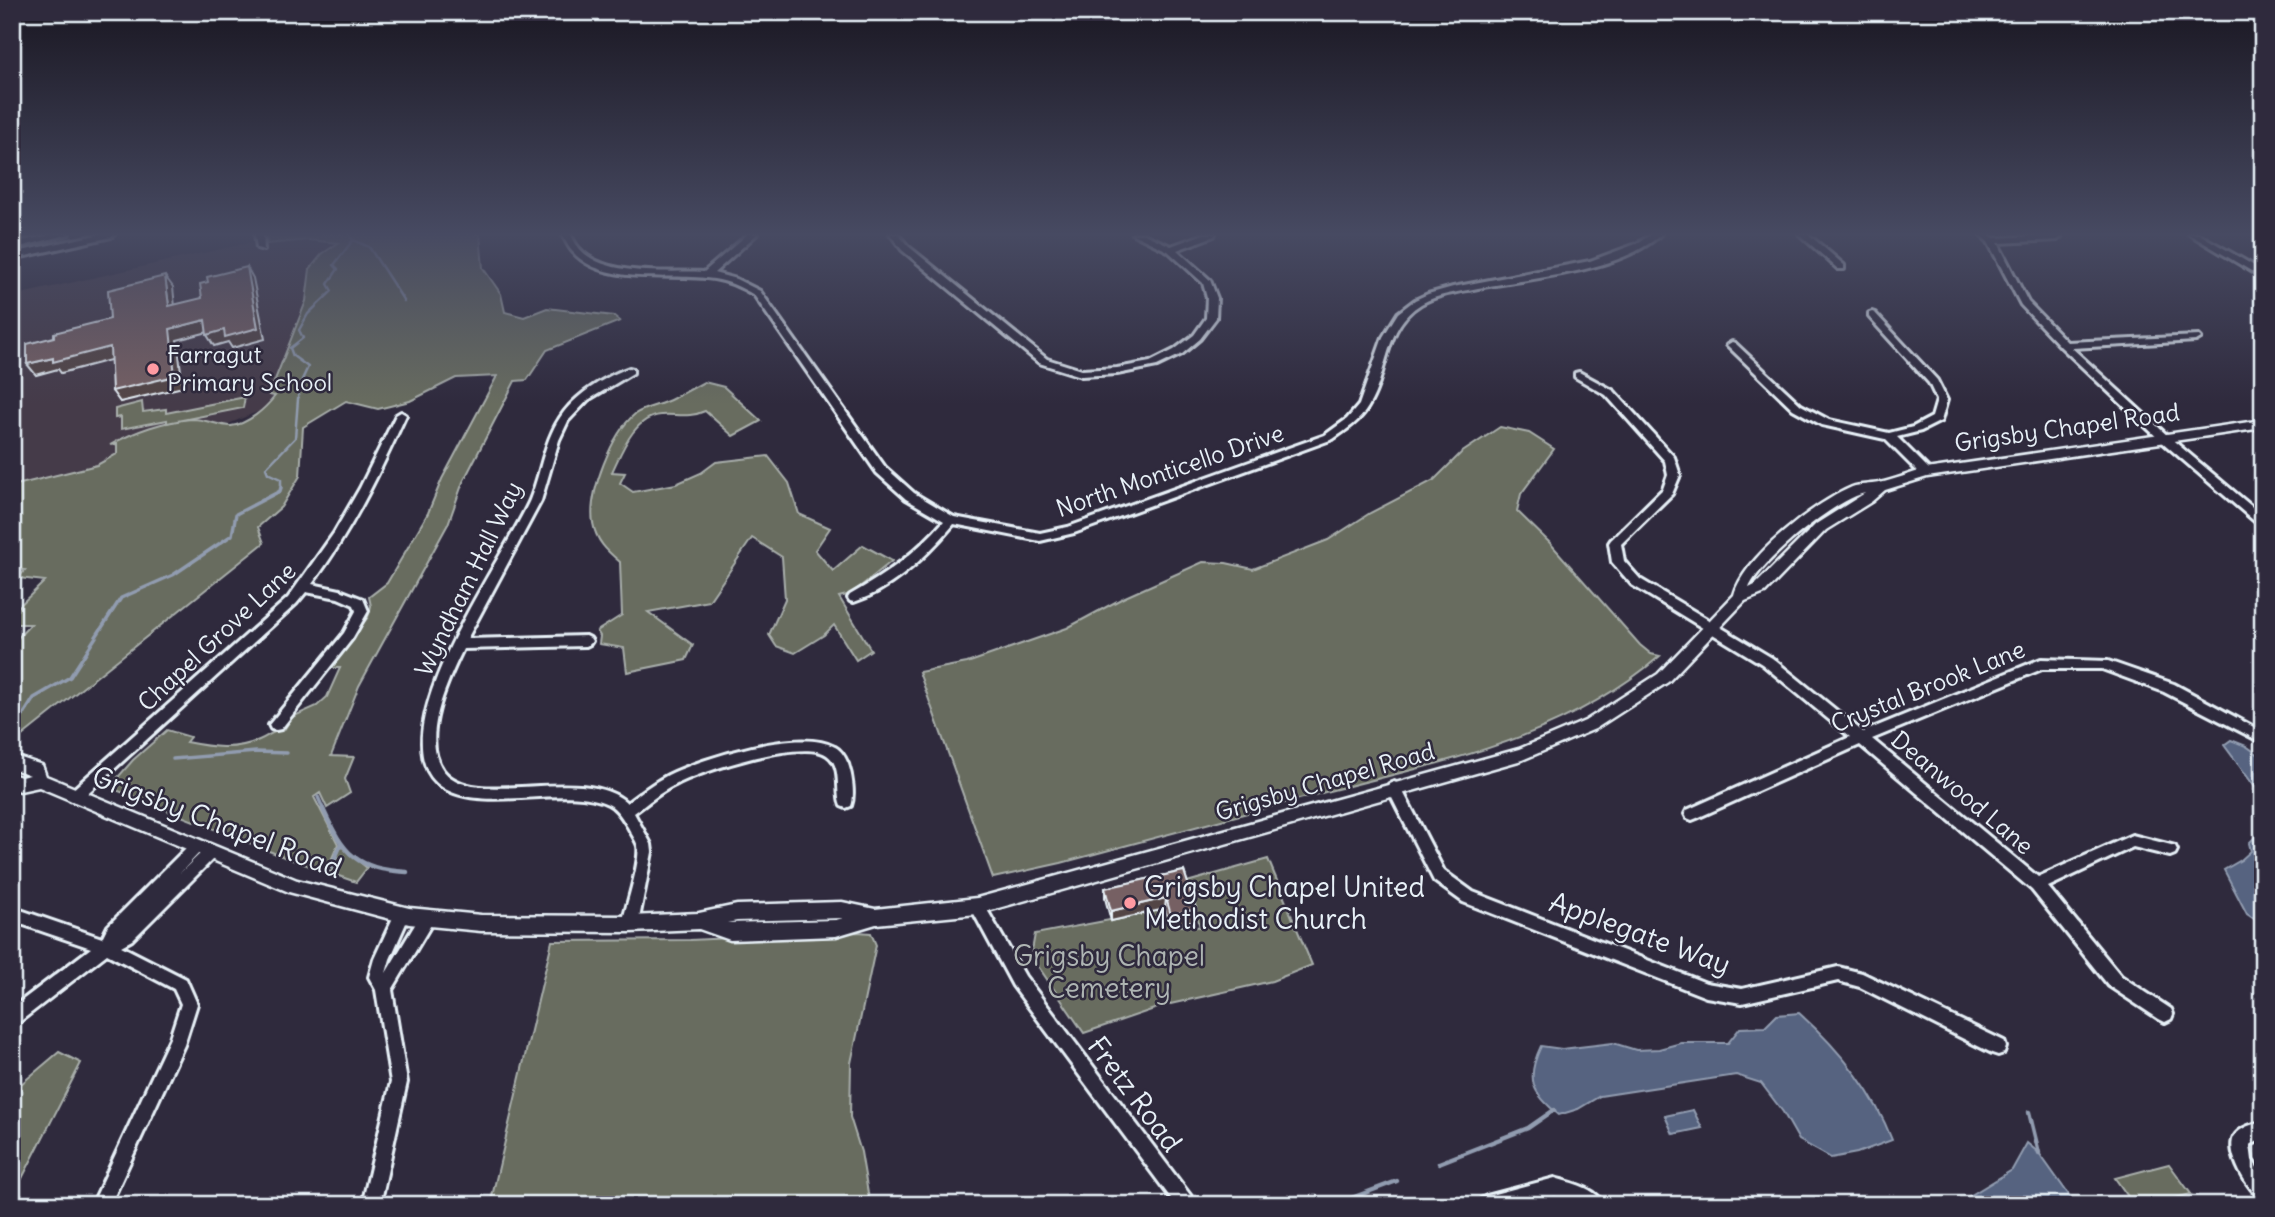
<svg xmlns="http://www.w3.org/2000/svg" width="2275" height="1217" viewBox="0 0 2275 1217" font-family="Delius,sans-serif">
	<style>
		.built { fill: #443a48 }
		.green { fill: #686c5e; stroke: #a8aeab; stroke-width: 2 }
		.water { fill: #576480; stroke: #919cb0; stroke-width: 2 }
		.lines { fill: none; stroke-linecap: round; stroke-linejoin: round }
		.stream-far2 { stroke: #919cb0; stroke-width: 2.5 }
		.stream-far1 { stroke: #919cb0; stroke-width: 3.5 }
		.stream { stroke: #919cb0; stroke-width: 4.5 }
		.minor-casing { stroke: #e8f1f8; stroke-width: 6 }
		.tertiary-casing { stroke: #e8f1f8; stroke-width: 5 }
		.minor { fill: #2f2a3d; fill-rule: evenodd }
		.tertiary { fill: #2f2a3d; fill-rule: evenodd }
		.wall { fill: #655355; stroke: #e8f1f8; stroke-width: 2 }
		.shaded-wall { fill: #534445; stroke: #e8f1f8; stroke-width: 2 }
		.building { fill: #766163; stroke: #e8f1f8; stroke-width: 2 }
		.poi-dot { fill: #ff9aa2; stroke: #2f2a3d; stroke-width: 2.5 }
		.labels { text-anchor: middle; stroke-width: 5; stroke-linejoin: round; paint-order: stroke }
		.poi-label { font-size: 24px; fill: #e8f1f8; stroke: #2f2a3d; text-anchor: start }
		.street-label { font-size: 24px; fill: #e8f1f8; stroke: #2f2a3d }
		.near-street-label { font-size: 28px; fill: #e8f1f8; stroke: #2f2a3d }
		.near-poi-label { font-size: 28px; fill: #e8f1f8; stroke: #2f2a3d; text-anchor: start }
		.near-park-label { font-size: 28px; fill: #aeb5b3; stroke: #2f2a3d }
	</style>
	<rect width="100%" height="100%" fill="#2f2a3d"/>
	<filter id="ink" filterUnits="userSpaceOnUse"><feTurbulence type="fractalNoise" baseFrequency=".0143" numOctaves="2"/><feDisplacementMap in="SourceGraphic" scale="14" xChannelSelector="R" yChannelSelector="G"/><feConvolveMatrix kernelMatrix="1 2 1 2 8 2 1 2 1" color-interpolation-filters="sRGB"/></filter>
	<g filter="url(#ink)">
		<path class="built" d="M294,241l47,4 -64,147 -15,18 -48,20 -202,71v-205l240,-54 1,4z"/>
		<g class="green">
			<path d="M269,234h211l3,34 18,26 4,18 19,5 23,-9 67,8 6,5 -73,29 -20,30 -12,1 -52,101 -15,42 -89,162 -28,70 23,1 -9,22 5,14 -23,15 -7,-15 -6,4 24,47 -8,19 -8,7 9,2 10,-26 26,22 -11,14 -72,-25 -168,-67 -4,-6 21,-24 34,-30 23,7 -4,5c25,5 48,9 73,-2 10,-4 14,-10 25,-10l8,-13 25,-11 10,-9 13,-29h-12l40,-51 3,-11 -2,-9 18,-14 41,-70 14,-34 55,-103 -41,2 -46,23 -32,8 -32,-8 -43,26 -3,49 -19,31 -23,20 6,16 -252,201v-100l19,-20h-19v-11l33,-32 -27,-3 7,-8 -13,-1v-83l85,-21 20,-11v-10l-7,1c23,-13 55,-25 83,-26 12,0 26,7 38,7 17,-2 34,-17 44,-30l-6,-1 37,-94 4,-32 12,-15 16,-11 -30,-3 -42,4z"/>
			<path d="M704,382l20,5 37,34 -28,15 -28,-25c-15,7 -28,3 -44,4 -27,2 -39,36 -49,57l13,1 -5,10 13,9 43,-8 25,-11 15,-11 52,-6 21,27 10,31 31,14 -15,22 18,21 30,-26 29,16 -41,33 -12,3 32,53 -15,10 -22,-35 -10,10 -29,18 -19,-7 -7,-11 16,-36 -3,-42 -30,-19 -43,63 -61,11 45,33 -7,15 -59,12 -3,-24 -25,-4 1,-8 -3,-5 25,-16 -2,-53c-13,-11 -24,-21 -27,-39 -5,-30 19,-90 42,-109 10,-7 25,-9 35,-14 12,-6 23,-12 34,-18z"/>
			<path d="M245,397l-2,11 -76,15v-3l-46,9v-12l-6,1v-9l27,-7 1,10 23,-3v4z"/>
			<path d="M1500,427l29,6 25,16 -33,45 -4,17 33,32 90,102 11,9 9,2c-97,83 -211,104 -331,135 -90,24 -179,48 -268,72l-68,15 -74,-206 48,-9 100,-35 56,-30 80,-36 23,1 27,6 75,-29 42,-27 64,-33 27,-27z"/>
			<path d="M1268,859l44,106 -40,16 -106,24 -82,28 -53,-77 4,-22 112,-21 16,-12 7,24 30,2 -13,-45z"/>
			<path d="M858,932l13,1 5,12 -25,118 -1,54 11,35 9,53h-380l62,-264 138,-1z"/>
			<path d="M59,1052l22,11 -69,135v-43l4,-5 -4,-5v-28l9,-33z"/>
			<path d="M2169,1164l22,30 -42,11h-15l-19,-27z"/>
		</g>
		<g class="water">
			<path d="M2231,740l15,6 17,12v40l-39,-53z"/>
			<path d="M2263,829v96l-16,-11 -23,-44 17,-10 10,-9 -2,-8z"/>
			<path d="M1799,1013c39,35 74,77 93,127l-35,13 -26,5 -32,-18 -16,-28 -22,-29 -25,-8 -136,21 -22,13 -19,6c-27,-23 -34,-35 -18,-69l21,3 51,-6 23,7 23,-1 22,-6h47l12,-15 25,-1 12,-12z"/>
			<path d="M1693,1110l9,18 -29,6 -8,-18z"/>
			<path d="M2027,1143l12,10 37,52h-121l57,-35z"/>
		</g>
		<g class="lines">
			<g class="stream-far2">
				<path d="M349,234l4,6 16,7 35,54"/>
				<path d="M281,489v-10l-13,-6 -2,-5 29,-30 4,-52 9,-19 -15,-11 -3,-8 13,-10 -4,-8 9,-16 24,-23 -4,-7 10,-15 -4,-4 19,-25"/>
			</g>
			<g class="stream-far1">
				<path d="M12,733l22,-35 36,-21 51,-79 52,-23 59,-40 4,-21 44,-23 1,-4"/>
				<path d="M173,759l83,-7 31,1"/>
				<path d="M318,797l6,14"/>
			</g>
			<g class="stream">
				<path d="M323,809c21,46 33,60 84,63"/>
				<path d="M331,867l10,-23"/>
				<path d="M2029,1112l10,41"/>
				<path d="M1439,1163l89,-35 26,-18"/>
				<path d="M1333,1205l64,-24"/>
			</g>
			<g class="minor-casing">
				<g id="minor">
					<path d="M55,234h14l-57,15v-6z"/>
					<path d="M101,234h14l-4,3 -99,22v-6z"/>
					<path d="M255,234h8l1,16 -7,-2z"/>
					<path d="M562,234h8c3,4 5,10 9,14 25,30 89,22 125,24l44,-38h9l-43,39 22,6 24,12 125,176 29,26 40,24 86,16 28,-6 257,-92 22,-16 12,-14 24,-68 15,-24 17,-13 13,-6 25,-7 137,-26 46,-17 16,-10h9c-40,38 -130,44 -183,54 -19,4 -40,6 -57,16 -38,23 -32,69 -53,103 -8,14 -22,23 -35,32l-259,94 -34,8 -86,-17c-27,32 -61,65 -100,78l-4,-1 -2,-3 2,-3c36,-20 67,-43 94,-74l-38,-22 -29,-26 -123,-178c-13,-8 -26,-14 -40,-16 -42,-7 -110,8 -141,-27 -5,-5 -8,-13 -11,-18z"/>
					<path d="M890,234h8l10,12 139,113 35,11 35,-2 33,-6 24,-12 20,-15 12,-17 1,-20 -4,-15 -35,-32 -35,-17h11l27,12 33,-12h11l-1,2 -37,14 33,30 7,18 -1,20 -16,21 -18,15 -25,12 -40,8 -36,2 -42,-13 -137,-113z"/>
					<path d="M1799,234h9l36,31v4h-6z"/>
					<path d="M1979,234h9l6,4 66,-3 1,2 -4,3 -59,3 30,59 39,40 132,-6 2,2 -5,3 -124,7 97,89 94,79v10l-4,-1 -98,-84 -100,-94 -40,-42 -33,-63z"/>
					<path d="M2189,234h10l64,37v7z"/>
					<path d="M1872,312l3,1 62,67 10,20 -6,21 -20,10 -24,6 33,33 2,3 -2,3h-8l-37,-37 -63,-14 -29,-16 -66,-64 5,-3 3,1 66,62 28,15 60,13 24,-6 19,-10 5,-17 -8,-17 -60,-66v-4z"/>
					<path d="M629,368l4,1v4l-45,27 -20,21 -9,19 -18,61 -74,138 119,-3 4,2 2,3 -2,3 -4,2 -123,3c-15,31 -43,89 -20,121 31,41 140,-8 184,33 13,-10 26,-20 41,-28 35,-17 132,-48 167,-28 6,3 10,10 13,17 4,11 7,31 3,42l-5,2 -5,-2c-6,-15 2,-40 -14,-51 -25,-17 -126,16 -152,30 -15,7 -27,18 -41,28l17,31 1,8 -14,72 -3,5 -5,2 -5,-2 -3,-5c4,-17 19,-62 16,-78 -2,-6 -7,-13 -10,-19 -5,-8 -11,-19 -20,-23 -45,-22 -133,13 -171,-21 -58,-54 68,-226 93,-283 12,-29 14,-62 34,-88 15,-19 42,-36 65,-44z"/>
					<path d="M1579,372l35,19 60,66 6,18 -8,19 -51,50 3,17 16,18 132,79 91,74 178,-73 67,2 66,23 89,48v11l-99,-51 -62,-23h-60l-170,70 166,138 94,-42 43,11 2,4 -2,4 -5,2 -37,-9 -85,40 73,89 50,33 2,5 -2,5 -6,3 -6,-3 -50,-33 -77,-96 -172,-145 -163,73 -5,2 -5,-2 -2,-4 2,-4 163,-73 -88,-73 -130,-79 -20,-23 -3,-19 2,-3 52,-51 5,-14 -3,-14 -59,-66 -31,-18v-4z"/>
					<path d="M401,412l5,3c-27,59 -55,117 -94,169l28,6 23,9 5,12 -16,28 -71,90 -5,1 -5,-1 -2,-4 75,-92 12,-22 -2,-6 -16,-7 -32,-6 -10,12 -216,196 -5,2 -5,-2 -2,-4 2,-4 218,-194 46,-65 26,-45 36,-73z"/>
					<path d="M1394,782l5,2 45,87 29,21 233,91 36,6 96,-22 24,6 142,68 2,6 -2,6 -6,2 -6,-2 -132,-66 -22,-6 -96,22 -36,-6 -243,-95 -29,-21 -47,-93 2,-4z"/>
					<path d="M196,841l5,2 2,4 -2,4 -21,22 25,-24 5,-2 5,2 2,4 -2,4 -83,83 -11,6 65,33 11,25 -13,41 -74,160h-18l78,-167 11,-34 -7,-15 -67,-35 -89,69 -6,3v-18l79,-60 -79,-27v-14l90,31 6,-12 83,-83z"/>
					<path d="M977,899l5,2 43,75 168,223 3,6h-20l-163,-219 -43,-80 2,-5z"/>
					<path d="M402,907l5,2 3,5 -20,45 -4,14 36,-60 5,-2 5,2 3,5 -43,72 15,92 -27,123h-18l29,-123 -15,-92 -7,-13 5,-18 23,-50z"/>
					<path d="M2263,1122v17l-13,6 2,15 11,16v23c-15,-7 -37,-46 -29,-62 6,-10 19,-13 29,-15z"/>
					<path d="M1555,1178c16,5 42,10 49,27h-26l-23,-9 -34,9h-43l3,-6 6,-3z"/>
				</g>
			</g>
			<g class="tertiary-casing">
				<path id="tertiary" d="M2263,420v8l-336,49 -42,13 -14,12 -45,28 -61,63 -20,8 -77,81 -73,47 -73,31 -545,154 -101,10 -40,12 -106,4 -31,-11 -69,3 -149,-1 -72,-7 -120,-32 -250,-105 -19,4 -8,-3v-14l9,3 9,-2 -18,-7v-13l30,10 4,11 251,104 112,28 72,7 149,1 69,-3 38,-8 105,-3 33,7 102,-11 542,-149 66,-28 73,-47 76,-79c10,-38 82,-93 118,-108 8,-3 18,-2 27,-4 16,-3 31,-10 47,-14zM1865,493l-49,31 -61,61 -6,3c11,-27 87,-89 116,-95zM843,918l-7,2 -109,3 10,-2z"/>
			</g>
			<use href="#minor" class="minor"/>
			<use href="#tertiary" class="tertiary"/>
		</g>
		<path class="wall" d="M1184,871l12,38v11l-26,5 -5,-16 -54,12 -6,-23v-10z"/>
		<g class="shaded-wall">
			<path d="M247,267l6,11 12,61 -33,9 -4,-6 -14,4 -7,-11z"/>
			<path d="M165,276l8,11 3,30 -7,-11z"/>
			<path d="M205,320l7,11 -35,9 6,47 -63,15 -8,-11 58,-62z"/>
			<path d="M110,347l8,11 -57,15 -3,-4 -22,6 -9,-11 26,-6z"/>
			<path d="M1166,898l-1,11 -54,12v-10z"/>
			<path d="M1196,909v11l-26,5 1,-10z"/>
		</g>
		<g class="building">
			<path d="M247,267l11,61 -33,9 -1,-7 -17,5 -2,-15 -35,9 5,47 -63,15 -2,-44 -57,15v-4l-26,6v-20l27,-7v-4l56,-14 -2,-29 57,-14 4,30 33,-8 -2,-14 8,-2 -1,-5z"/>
			<path d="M1184,871l12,38 -25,6 -5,-17 -55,13 -6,-23z"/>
		</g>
	</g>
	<linearGradient id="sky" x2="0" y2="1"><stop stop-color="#1a1722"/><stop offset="0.58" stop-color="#474a62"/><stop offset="1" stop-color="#474a62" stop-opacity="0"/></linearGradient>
	<rect width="2275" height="404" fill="url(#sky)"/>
	<g class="poi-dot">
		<circle cx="153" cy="369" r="7"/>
		<circle cx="1130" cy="903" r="7"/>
	</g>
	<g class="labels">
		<g class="poi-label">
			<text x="167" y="363">Farragut<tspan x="167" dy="28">Primary School</tspan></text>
		</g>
		<g class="street-label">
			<text transform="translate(2067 428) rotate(-8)" y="8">Grigsby Chapel Road</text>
			<text transform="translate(1170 471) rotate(-19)" y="8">North Monticello Drive</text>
			<text transform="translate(469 579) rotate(-64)" y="8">Wyndham Hall Way</text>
			<text transform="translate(217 637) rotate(-43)" y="8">Chapel Grove Lane</text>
			<text transform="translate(1928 687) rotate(-22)" y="8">Crystal Brook Lane</text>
			<text transform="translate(1325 782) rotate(-16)" y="8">Grigsby Chapel Road</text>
			<text transform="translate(1962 793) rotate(40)" y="8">Deanwood Lane</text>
		</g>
		<g class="near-street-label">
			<text transform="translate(217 822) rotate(21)" y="10">Grigsby Chapel Road</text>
			<text transform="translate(1640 933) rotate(20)" y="10">Applegate Way</text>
			<text transform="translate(1135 1094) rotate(53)" y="10">Fretz Road</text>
		</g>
		<g class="near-poi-label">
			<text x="1144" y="897">Grigsby Chapel United<tspan x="1144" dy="32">Methodist Church</tspan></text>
		</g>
		<g class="near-park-label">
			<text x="1109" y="966">Grigsby Chapel<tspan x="1109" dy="32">Cemetery</tspan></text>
		</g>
	</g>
	<rect width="2275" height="1217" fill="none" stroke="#2f2a3d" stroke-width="42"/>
	<rect x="21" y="21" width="2233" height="1175" fill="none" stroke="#e8f1f8" stroke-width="2.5" filter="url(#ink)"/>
</svg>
